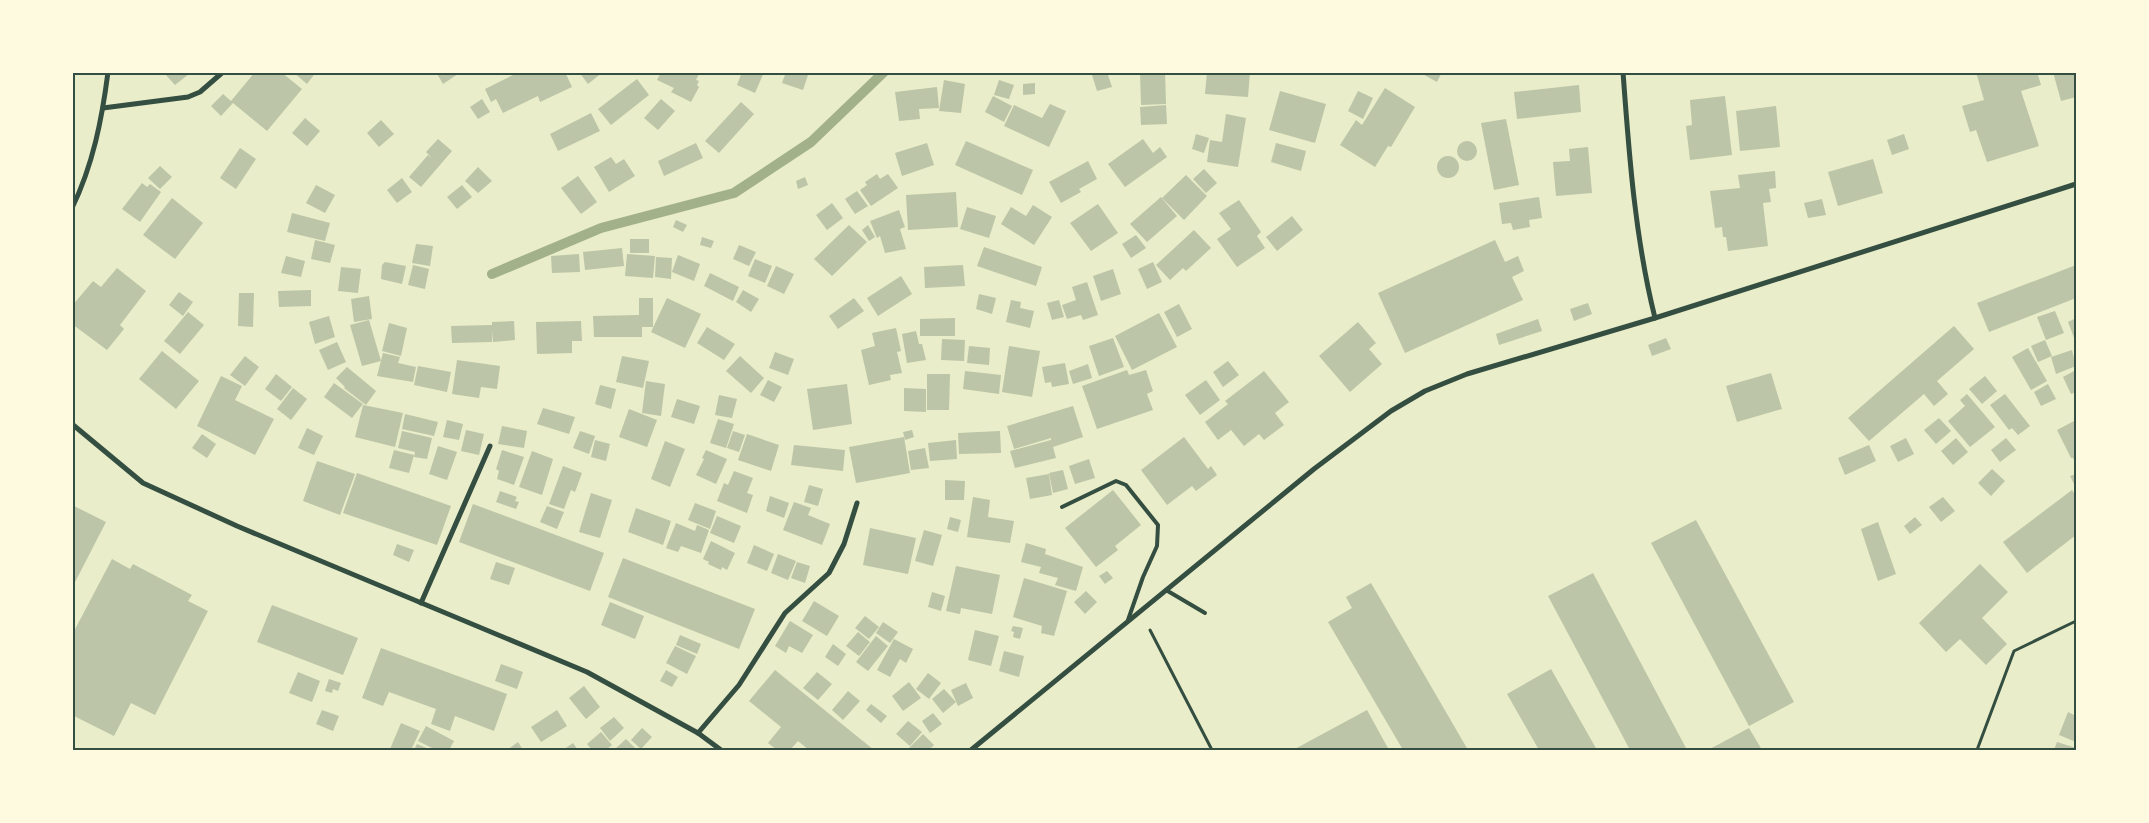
<svg xmlns="http://www.w3.org/2000/svg" width="2149" height="823" viewBox="0 0 2149 823" font-family="Raleway,sans-serif">
	<style>
		.lines { fill: none; stroke-linecap: round; stroke-linejoin: round }
		.stream { stroke: #a3b18a; stroke-width: 10 }
		.building { fill: #bcc5a7 }
		.path { stroke: #344e41; stroke-width: 3 }
		.service { stroke: #344e41; stroke-width: 4 }
		.minor { stroke: #344e41; stroke-width: 5 }
		.neatline { fill: none; stroke: #344e41; stroke-width: 2 }
	</style>
	<rect width="100%" height="100%" fill="#e9edc9"/>
	<g class="lines">
		<path class="stream" d="M492,274l109,-46 133,-35 77,-51 73,-70"/>
	</g>
	<g class="building">
		<path d="M167,72h21l1,2 -14,11 -10,-11z"/>
		<path d="M255,72h26l21,17 -35,42 -34,-28 -12,13 -10,-10 12,-12 8,7z"/>
		<path d="M293,72h23l-9,12z"/>
		<path d="M436,72h25l-18,12z"/>
		<path d="M519,72h9l1,2 4,-2h32l7,15 -32,15 -2,-6 -35,17 -7,-14 -5,3 -6,-13z"/>
		<path d="M579,72h24l-15,12z"/>
		<path d="M661,72h39l-4,8 3,1 -2,4 2,2 -8,15 -20,-10 3,-4 -17,-8z"/>
		<path d="M742,72h22l-9,21 -18,-8z"/>
		<path d="M786,72h23l-6,18 -21,-7z"/>
		<path d="M1100,72h7l5,15 -15,4 -5,-16z"/>
		<path d="M1140,72h25l1,32 -25,1z"/>
		<path d="M1207,72h43l-2,25 -43,-3z"/>
		<path d="M1419,72h23l-5,10z"/>
		<path d="M1976,72h61l4,13 -20,6 18,55 -52,16 -11,-32 -6,2 -8,-26 22,-6z"/>
		<path d="M2053,72h23v25l-15,4z"/>
		<path d="M637,79l12,16 -38,30 -13,-16z"/>
		<path d="M944,80l21,4 -4,29 -22,-2z"/>
		<path d="M999,80l15,5 -5,14 -15,-4z"/>
		<path d="M1035,83v11l-12,1v-11z"/>
		<path d="M1579,85l2,27 -64,7 -3,-27z"/>
		<path d="M937,87l2,21 -20,1 1,10 -21,2 -4,-29z"/>
		<path d="M1385,88l30,19 -24,40 -3,-1 -13,21 -35,-22 16,-25 6,5z"/>
		<path d="M1280,91l46,13 -11,39 -46,-13z"/>
		<path d="M1358,91l15,7 -10,21 -15,-8z"/>
		<path d="M993,96l19,10 -8,16 -19,-10z"/>
		<path d="M1725,96l7,59 -42,5 -4,-34 6,-1 -2,-25z"/>
		<path d="M482,99l8,13 -12,7 -8,-12z"/>
		<path d="M661,99l14,12 -17,19 -14,-12z"/>
		<path d="M741,102l13,12 -35,39 -14,-12z"/>
		<path d="M1050,104l16,7 -17,36 -45,-21 10,-21 28,13z"/>
		<path d="M1166,105l1,19 -26,1 -1,-18z"/>
		<path d="M1776,106l4,41 -40,4 -4,-40z"/>
		<path d="M591,113l9,18 -42,20 -8,-17z"/>
		<path d="M1226,114l20,4 -8,49 -31,-5 3,-22 12,2z"/>
		<path d="M305,118l15,13 -13,15 -15,-13z"/>
		<path d="M1506,119l13,66 -25,5 -13,-67z"/>
		<path d="M381,120l13,14 -15,13 -12,-14z"/>
		<path d="M1196,134l13,4 -5,15 -12,-4z"/>
		<path d="M1904,134l5,15 -17,6 -5,-15z"/>
		<path d="M438,139l14,12 -31,36 -12,-10 19,-22 4,3 -6,-6z"/>
		<path d="M1143,139l10,14 7,-6 7,10 -42,30 -17,-23z"/>
		<circle cx="1467" cy="151" r="10"/>
		<path d="M966,141l67,29 -11,25 -67,-30z"/>
		<path d="M696,143l7,15 -39,18 -6,-15z"/>
		<path d="M927,143l7,22 -32,11 -7,-23z"/>
		<path d="M1276,143l30,8 -5,20 -30,-9z"/>
		<path d="M1588,147l4,46 -36,3 -3,-34 17,-1 -1,-12z"/>
		<path d="M240,148l16,11 -20,30 -16,-11z"/>
		<circle cx="1448" cy="167" r="11"/>
		<path d="M611,157l5,7 8,-5 11,17 -26,16 -15,-25z"/>
		<path d="M1873,159l10,34 -45,13 -10,-34z"/>
		<path d="M1088,161l9,18 -18,10 2,3 -20,11 -12,-21z"/>
		<path d="M160,166l12,11 -12,12 -12,-11z"/>
		<path d="M478,167l14,14 -14,12 -13,-12z"/>
		<path d="M1204,169l13,14 -11,10 -13,-14z"/>
		<path d="M1775,171l1,17 -7,1 2,13 -8,1 5,43 -40,5 -2,-14h-3l-1,-10 -7,1 -5,-37 30,-3 -2,-13z"/>
		<path d="M877,174l3,5 8,-5 10,14 -27,18 -11,-16 7,-5 -2,-3z"/>
		<path d="M1186,175l21,21 -23,24 -22,-22z"/>
		<path d="M578,176l19,26 -16,12 -20,-26z"/>
		<path d="M805,177l3,8 -10,4 -2,-8z"/>
		<path d="M402,178l10,14 -15,11 -10,-13z"/>
		<path d="M142,183l5,4 3,-3 11,8 -21,30 -18,-13z"/>
		<path d="M316,185l19,10 -10,18 -19,-10z"/>
		<path d="M462,185l10,12 -15,12 -10,-12z"/>
		<path d="M857,191l11,15 -13,8 -10,-15z"/>
		<path d="M956,192l2,35 -50,3 -2,-35z"/>
		<path d="M1161,197l16,19 -30,26 -17,-18z"/>
		<path d="M1539,197l3,21 -13,2 1,7 -17,3 -2,-7 -9,1 -3,-21z"/>
		<path d="M172,198l31,25 -28,36 -32,-24z"/>
		<path d="M1822,199l4,16 -18,3 -4,-15z"/>
		<path d="M1239,200l22,32 -4,4 8,12 -28,19 -20,-28 14,-10 -12,-16z"/>
		<path d="M832,203l11,15 -16,12 -11,-15z"/>
		<path d="M1098,204l20,29 -27,18 -21,-28z"/>
		<path d="M1033,205l19,12 -18,28 -33,-21 10,-17 15,9z"/>
		<path d="M967,207l29,9 -7,22 -29,-9z"/>
		<path d="M899,210l6,17 -5,2 6,20 -21,4 -5,-17 -3,2 -7,-17z"/>
		<path d="M292,213l38,10 -5,18 -38,-9z"/>
		<path d="M1292,216l11,14 -26,21 -11,-14z"/>
		<path d="M676,220l11,5 -4,7 -10,-5z"/>
		<path d="M849,225l18,17 -35,34 -18,-17z"/>
		<path d="M868,225l7,12 -6,4 -7,-11z"/>
		<path d="M1194,230l17,18 -25,23 -3,-3 -13,12 -14,-15z"/>
		<path d="M1136,235l10,13 -15,10 -9,-14z"/>
		<path d="M702,237l12,4 -3,7 -11,-3z"/>
		<rect x="630" y="239" width="19" height="14"/>
		<path d="M315,240l20,5 -5,18 -19,-4z"/>
		<path d="M1495,240l10,22 13,-6 6,15 -12,6 11,23 -118,53 -27,-60z"/>
		<path d="M416,244l17,2 -3,20 -18,-3z"/>
		<path d="M739,245l17,7 -7,14 -16,-7z"/>
		<path d="M984,247l58,20 -6,19 -59,-20z"/>
		<path d="M622,248l2,18 -39,4 -2,-18z"/>
		<path d="M579,254l1,18 -28,1 -1,-17z"/>
		<path d="M627,254l28,2 -2,22 -28,-2z"/>
		<path d="M678,255l22,9 -6,17 -22,-9z"/>
		<path d="M286,256l19,5 -4,16 -20,-4z"/>
		<path d="M656,257l16,1 -1,21 -16,-2z"/>
		<path d="M755,259l17,7 -7,17 -17,-7z"/>
		<path d="M385,262l21,4 -4,18 -21,-5 1,-14z"/>
		<path d="M1153,262l9,20 -15,7 -9,-20z"/>
		<path d="M413,265l16,4 -4,20 -17,-4z"/>
		<path d="M963,265l2,21 -40,2 -1,-21z"/>
		<path d="M2076,265v33l-87,34 -12,-29z"/>
		<path d="M776,266l18,8 -10,20 -17,-8z"/>
		<path d="M341,267l20,2 -3,24 -20,-2z"/>
		<path d="M117,268l29,23 -26,34 4,4 -17,21 -35,-26v-18l21,-25 8,6z"/>
		<path d="M1113,269l8,25 -20,7 -8,-25z"/>
		<path d="M710,273l29,14 -6,14 -29,-15z"/>
		<path d="M901,276l11,18 -34,22 -11,-18z"/>
		<path d="M1087,282l11,33 -15,5 -2,-5 -14,4 -5,-14 14,-5 -4,-13z"/>
		<path d="M311,290v16l-32,1 -1,-16z"/>
		<path d="M743,290l16,9 -8,13 -15,-10z"/>
		<path d="M179,292l14,10 -10,14 -14,-11z"/>
		<path d="M239,293h15l-1,34 -15,-1z"/>
		<path d="M979,294l17,4 -4,16 -16,-5z"/>
		<path d="M369,296l3,23 -18,3 -3,-23z"/>
		<path d="M639,298h14v29h-11v10h-48l-1,-21 46,-1z"/>
		<path d="M667,298l34,16 -16,34 -34,-16z"/>
		<path d="M854,298l10,13 -26,18 -9,-13z"/>
		<path d="M1011,300l10,2 -1,6 14,3 -4,17 -24,-6z"/>
		<path d="M1059,300l5,17 -12,3 -5,-17z"/>
		<path d="M1588,303l4,11 -18,7 -4,-12z"/>
		<path d="M1179,304l13,25 -15,8 -13,-25z"/>
		<path d="M2055,311l9,22 -18,7 -9,-23z"/>
		<path d="M188,312l16,13 -24,29 -16,-13z"/>
		<path d="M1159,313l18,34 -45,23 -17,-34z"/>
		<path d="M329,316l6,21 -20,7 -6,-22z"/>
		<path d="M955,318v18h-35v-17z"/>
		<path d="M2076,318v25l-8,-21z"/>
		<path d="M1538,319l4,12 -43,14 -3,-11z"/>
		<path d="M369,320l12,41 -19,5 -12,-41z"/>
		<path d="M514,321l1,19 -22,2 -1,-11v11l-40,1 -1,-17 41,-1v-3z"/>
		<path d="M581,321l1,20h-10v12l-35,1 -1,-32z"/>
		<path d="M1358,322l18,21 -7,6 13,15 -32,28 -31,-36z"/>
		<path d="M389,323l18,5 -6,28 -19,-5z"/>
		<path d="M1954,326l20,23 -37,32 11,13 -14,12 -10,-12 -55,47 -21,-23z"/>
		<path d="M707,327l28,17 -11,16 -27,-17z"/>
		<path d="M896,328l5,23 -4,1 5,21 -12,2 1,5 -22,5 -8,-35 14,-4 -3,-13z"/>
		<path d="M916,331l3,13h3l4,16 -19,3 -5,-29z"/>
		<path d="M1113,338l11,29 -25,9 -10,-30z"/>
		<path d="M1666,338l5,11 -19,7 -4,-11z"/>
		<path d="M942,339l23,1 -1,21 -23,-1z"/>
		<path d="M2045,340l7,16 -14,6 -7,-16z"/>
		<path d="M337,342l9,20 -18,8 -9,-20z"/>
		<path d="M969,346l21,2 -1,17 -22,-2z"/>
		<path d="M1009,346l31,5 -8,46 -30,-5z"/>
		<path d="M2028,348l19,33 -16,9 -19,-33z"/>
		<path d="M2072,350l4,16 -20,8 -5,-17z"/>
		<path d="M162,351l37,30 -23,28 -37,-30z"/>
		<path d="M775,352l19,7 -6,16 -19,-7z"/>
		<path d="M383,353l17,4 -2,6 18,4 -3,15 -36,-6z"/>
		<path d="M245,356l14,11 -14,19 -15,-11z"/>
		<path d="M622,356l27,5 -6,27 -27,-6z"/>
		<path d="M740,356l24,22 -13,15 -25,-22z"/>
		<path d="M457,360l43,6 -3,23 -16,-2 -2,11 -27,-4z"/>
		<path d="M1228,361l11,14 -16,12 -10,-15z"/>
		<path d="M1065,363l4,21 -17,3 -1,-5 -6,1 -3,-16z"/>
		<path d="M1088,364l4,14 -19,6 -4,-13z"/>
		<path d="M418,366l33,6 -4,20 -33,-7z"/>
		<path d="M347,367l29,24 -10,14 -22,-17 1,-1 -9,-9z"/>
		<path d="M1127,370l2,5 17,-5 7,21 -6,3 6,16 -56,19 -15,-43z"/>
		<path d="M2076,370v22l-5,2 -8,-17z"/>
		<path d="M965,371l36,4 -2,19 -36,-5z"/>
		<path d="M1264,371l25,31 -14,11 9,12 -20,15 -5,-6 -15,12 -13,-16 -13,10 -13,-18 23,-18 -3,-3z"/>
		<path d="M1771,373l11,36 -45,13 -11,-36z"/>
		<path d="M276,374l16,13 -11,14 -16,-12z"/>
		<path d="M927,374h23l-1,36h-22z"/>
		<path d="M221,376l21,10 -7,14 39,19 -19,36 -58,-29z"/>
		<path d="M1985,376l12,15 -15,13 -13,-15z"/>
		<path d="M768,380l14,7 -8,15 -14,-7z"/>
		<path d="M1206,380l14,20 -20,15 -15,-20z"/>
		<path d="M646,381l19,3 -4,32 -19,-3z"/>
		<path d="M334,383l29,21 -11,14 -28,-21z"/>
		<path d="M847,384l5,40 -39,6 -6,-41z"/>
		<path d="M2048,384l8,15 -15,7 -7,-14z"/>
		<path d="M600,385l16,4 -5,20 -16,-5z"/>
		<path d="M293,388l14,11 -16,21 -14,-11z"/>
		<path d="M904,388l22,1v23l-22,-1z"/>
		<path d="M1967,394l28,33 -25,20 -22,-26 17,-15 -5,-6z"/>
		<path d="M2005,394l25,32 -12,9 -6,-7 -3,2 -19,-25z"/>
		<path d="M719,395l18,4 -5,19 -17,-3z"/>
		<path d="M677,399l23,7 -6,18 -23,-7z"/>
		<path d="M363,405l40,8 -8,34 -40,-10z"/>
		<path d="M1073,406l10,31 -30,10 3,11 -41,10 -5,-17 41,-11v-2l-37,11 -7,-23z"/>
		<path d="M543,408l32,9 -6,17 -32,-10z"/>
		<path d="M629,409l28,11 -10,27 -28,-10z"/>
		<path d="M405,414l33,8 -4,14 -32,-7z"/>
		<path d="M1939,418l12,13 -15,13 -12,-14z"/>
		<path d="M718,419l16,5 -8,24 -16,-5z"/>
		<path d="M447,420l16,4 -4,16 -16,-3z"/>
		<path d="M2076,420v45l-3,-7h-2l-14,-28z"/>
		<path d="M502,426l25,5 -3,17 -26,-4z"/>
		<path d="M307,428l16,8 -9,19 -16,-7z"/>
		<path d="M466,430l18,4 -5,21 -18,-4z"/>
		<path d="M912,430l2,7 -9,3 -2,-8z"/>
		<path d="M402,431l30,7 -5,21 -13,-2 1,-5 -17,-4z"/>
		<path d="M580,431l15,5 -6,18 -16,-6z"/>
		<path d="M733,431l12,4 -6,17 -12,-4z"/>
		<path d="M1000,431l1,22 -42,1 -1,-21z"/>
		<path d="M202,434l14,10 -9,14 -15,-10z"/>
		<path d="M747,434l32,11 -8,26 -33,-11z"/>
		<path d="M904,437l6,36 -54,10 -7,-36z"/>
		<path d="M1184,437l24,32 3,-3 6,9 -21,16 -4,-5 -25,19 -26,-35z"/>
		<path d="M1906,438l8,16 -16,8 -8,-16z"/>
		<path d="M1956,438l12,14 -15,13 -12,-14z"/>
		<path d="M2006,438l10,12 -16,12 -9,-12z"/>
		<path d="M595,440l15,4 -4,17 -15,-4z"/>
		<path d="M956,440l1,19 -27,2 -2,-18z"/>
		<path d="M665,441l20,8 -15,38 -19,-8z"/>
		<path d="M794,445l51,5 -2,21 -52,-6z"/>
		<path d="M1869,445l7,16 -31,14 -7,-17z"/>
		<path d="M438,446l19,6 -10,28 -18,-6z"/>
		<path d="M925,448l4,20 -18,2 -3,-19z"/>
		<path d="M394,450l20,5 -5,18 -20,-5z"/>
		<path d="M502,450l22,7 -10,28 -17,-6 2,-8 -3,-2z"/>
		<path d="M706,450l21,9 -11,25 -20,-9 8,-16 -2,-1z"/>
		<path d="M532,451l21,8 -11,36 -23,-8z"/>
		<path d="M1089,459l6,19 -20,6 -6,-18z"/>
		<path d="M317,461l38,13 -15,41 -37,-14z"/>
		<path d="M563,466l19,7 -7,19 -4,-2 -7,19 -15,-5z"/>
		<path d="M1992,469l13,12 -14,15 -13,-13z"/>
		<path d="M1063,470l5,19 -15,4 -4,-20z"/>
		<path d="M734,471l19,7 -6,15 6,2 -6,18 -30,-12 7,-18 4,2z"/>
		<path d="M357,473l94,33 -14,39 -94,-32z"/>
		<path d="M1049,474l3,21 -22,4 -4,-21z"/>
		<path d="M2076,474v11l-1,1 -5,-10z"/>
		<path d="M945,480l20,1 -1,19h-19z"/>
		<path d="M809,485l14,4 -5,17 -14,-4z"/>
		<path d="M1113,490l28,35 -26,21 3,4 -22,17 -31,-39z"/>
		<path d="M2072,490l4,6v39l-49,38 -24,-31z"/>
		<path d="M500,491l17,6 -2,4 4,1 -3,7 -20,-7z"/>
		<path d="M591,493l21,7 -12,38 -21,-6z"/>
		<path d="M770,496l19,7 -5,15 -18,-7z"/>
		<path d="M973,497l17,3 -2,17 26,4 -4,22 -43,-6z"/>
		<path d="M1943,497l12,14 -14,11 -12,-15z"/>
		<path d="M794,502l17,6 -3,7 22,9 -8,21 -39,-15z"/>
		<path d="M695,503l21,8 -6,18 -22,-9z"/>
		<path d="M473,504l131,49 -14,38 -131,-49z"/>
		<path d="M72,505l34,17 -34,66z"/>
		<path d="M547,506l17,6 -7,17 -17,-7z"/>
		<path d="M636,508l35,13 -8,24 -35,-13z"/>
		<path d="M717,516l24,10 -7,17 -24,-10z"/>
		<path d="M950,517l11,3 -3,12 -11,-3z"/>
		<path d="M1915,517l7,8 -12,9 -6,-8z"/>
		<path d="M1696,520l98,182 -45,24 -98,-183z"/>
		<path d="M1878,522l18,52 -18,7 -17,-52z"/>
		<path d="M676,523l19,8 2,-6 12,5 -8,23 -20,-7 -3,6 -12,-4z"/>
		<path d="M870,528l46,10 -8,36 -45,-9z"/>
		<path d="M924,530l18,5 -9,31 -18,-5z"/>
		<path d="M711,541l24,12 -8,17 -5,-3 -1,3 -13,-6 1,-2 -6,-3z"/>
		<path d="M1026,543l20,6 -1,5 38,13 -7,24 -21,-6 3,-7 -19,-5 2,-6 -20,-5z"/>
		<path d="M397,544l17,6 -5,12 -16,-7z"/>
		<path d="M754,545l20,9 -7,17 -20,-8z"/>
		<path d="M778,554l18,7 -8,19 -17,-7z"/>
		<path d="M623,558l132,51 -16,40 -131,-52z"/>
		<path d="M112,559l18,10 3,-5 59,31 -4,6 20,10 -53,104 -24,-12 -17,33 -42,-21v-80z"/>
		<path d="M496,562l19,6 -6,17 -19,-6z"/>
		<path d="M797,562l13,4 -5,17 -14,-5z"/>
		<path d="M1980,564l28,28 -26,26 25,26 -21,21 -26,-26 -14,13 -27,-29z"/>
		<path d="M956,566l44,9 -8,39 -31,-6 -1,6 -14,-3z"/>
		<path d="M1107,571l6,7 -8,6 -6,-8z"/>
		<path d="M1593,573l94,177h-57l-82,-154z"/>
		<path d="M1024,578l43,13 -13,45 -13,-3 1,-7 -29,-9z"/>
		<path d="M1371,583l97,167h-65l-75,-128 24,-14 -6,-11z"/>
		<path d="M1086,591l11,11 -12,12 -11,-12z"/>
		<path d="M932,592l13,4 -4,15 -13,-4z"/>
		<path d="M814,601l25,15 -12,20 -25,-15z"/>
		<path d="M610,602l34,14 -9,23 -34,-14z"/>
		<path d="M272,605l86,33 -15,37 -86,-33z"/>
		<path d="M865,616l14,11 -10,12 -14,-11z"/>
		<path d="M790,621l23,14 -11,18 -13,-7 -3,7 -11,-7z"/>
		<path d="M883,622l15,10 -8,11 -14,-10z"/>
		<path d="M1013,626l10,2 -3,11 -7,-2 1,-5 -3,-1z"/>
		<path d="M975,630l24,6 -8,30 -23,-6z"/>
		<path d="M858,632l12,10 -11,14 -13,-10z"/>
		<path d="M680,635l21,9 -4,10 -21,-9z"/>
		<path d="M876,636l12,10 -20,25 -12,-9z"/>
		<path d="M894,639l19,10 -7,14 -6,-4 -10,18 -13,-7z"/>
		<path d="M833,644l13,10 -8,12 -13,-9z"/>
		<path d="M675,646l21,10 -9,18 -21,-11z"/>
		<path d="M381,648l126,46 -13,37 -39,-15 -5,15 -19,-7 5,-15 -47,-17 -6,14 -21,-8z"/>
		<path d="M1004,651l20,5 -5,21 -20,-6z"/>
		<path d="M501,664l22,8 -6,17 -22,-8z"/>
		<path d="M1551,669l46,81h-58l-32,-56z"/>
		<path d="M666,670l12,7 -6,10 -12,-6z"/>
		<path d="M775,670l99,80h-65l-11,-9 -8,9h-13l-9,-7 13,-16 -32,-26z"/>
		<path d="M298,672l22,9 -8,21 -23,-9z"/>
		<path d="M817,672l15,12 -14,16 -15,-12z"/>
		<path d="M928,673l13,10 -12,16 -13,-10z"/>
		<path d="M329,679l12,4 -3,8 -5,-2 -1,4 -7,-2z"/>
		<path d="M909,682l12,16 -18,13 -11,-15z"/>
		<path d="M966,683l7,15 -15,8 -7,-16z"/>
		<path d="M584,686l16,21 -14,12 -17,-21z"/>
		<path d="M944,689l12,13 -13,11 -11,-14z"/>
		<path d="M848,691l12,10 -17,19 -11,-10z"/>
		<path d="M871,704l16,12 -6,7 -15,-13z"/>
		<path d="M322,710l17,6 -6,15 -17,-7z"/>
		<path d="M557,710l10,16 -26,16 -10,-15z"/>
		<path d="M1367,710l22,40h-96z"/>
		<path d="M2068,712l8,4v26l-17,-7z"/>
		<path d="M933,713l9,11 -12,9 -8,-12z"/>
		<path d="M614,717l10,11 -14,13 -10,-13z"/>
		<path d="M908,721l14,11 -12,14 -14,-12z"/>
		<path d="M401,723l19,8 -9,19 -21,-1z"/>
		<path d="M426,726l28,15 -5,9h-13l-18,-9z"/>
		<path d="M642,728l10,9 -11,12 -10,-9z"/>
		<path d="M1749,728l13,22h-54z"/>
		<path d="M601,732l11,13 -6,5h-14l-5,-6z"/>
		<path d="M923,734l11,11 -5,5h-22z"/>
		<path d="M626,739l11,11h-23z"/>
		<path d="M518,742l5,8h-16z"/>
		<path d="M2057,742l19,6v2h-22z"/>
		<path d="M573,743l5,7h-15z"/>
		<path d="M417,744l14,6h-17z"/>
	</g>
	<g class="lines">
		<g class="path">
			<path d="M1150,630l62,120"/>
			<path d="M1977,750l37,-99 62,-30"/>
		</g>
		<g class="service">
			<path d="M1062,507l54,-26 10,4 32,40 -1,21 -14,31 -15,43"/>
			<path d="M1166,590l39,23"/>
		</g>
		<g class="minor">
			<path d="M1623,72c6,82 12,166 32,246"/>
			<path d="M103,108l85,-11 12,-5 23,-20"/>
			<path d="M72,208c21,-43 30,-89 36,-136"/>
			<path d="M72,424l71,59 94,43 350,146 111,61 23,17"/>
			<path d="M421,603l69,-157"/>
			<path d="M698,733l41,-48 46,-72 44,-40 15,-29 13,-41"/>
			<path d="M971,750l343,-281 77,-58 34,-20 42,-17 188,-56 421,-134"/>
		</g>
	</g>
	<rect width="2149" height="823" fill="none" stroke="#fefae0" stroke-width="148"/>
	<rect x="74" y="74" width="2001" height="675" class="neatline"/>
</svg>
